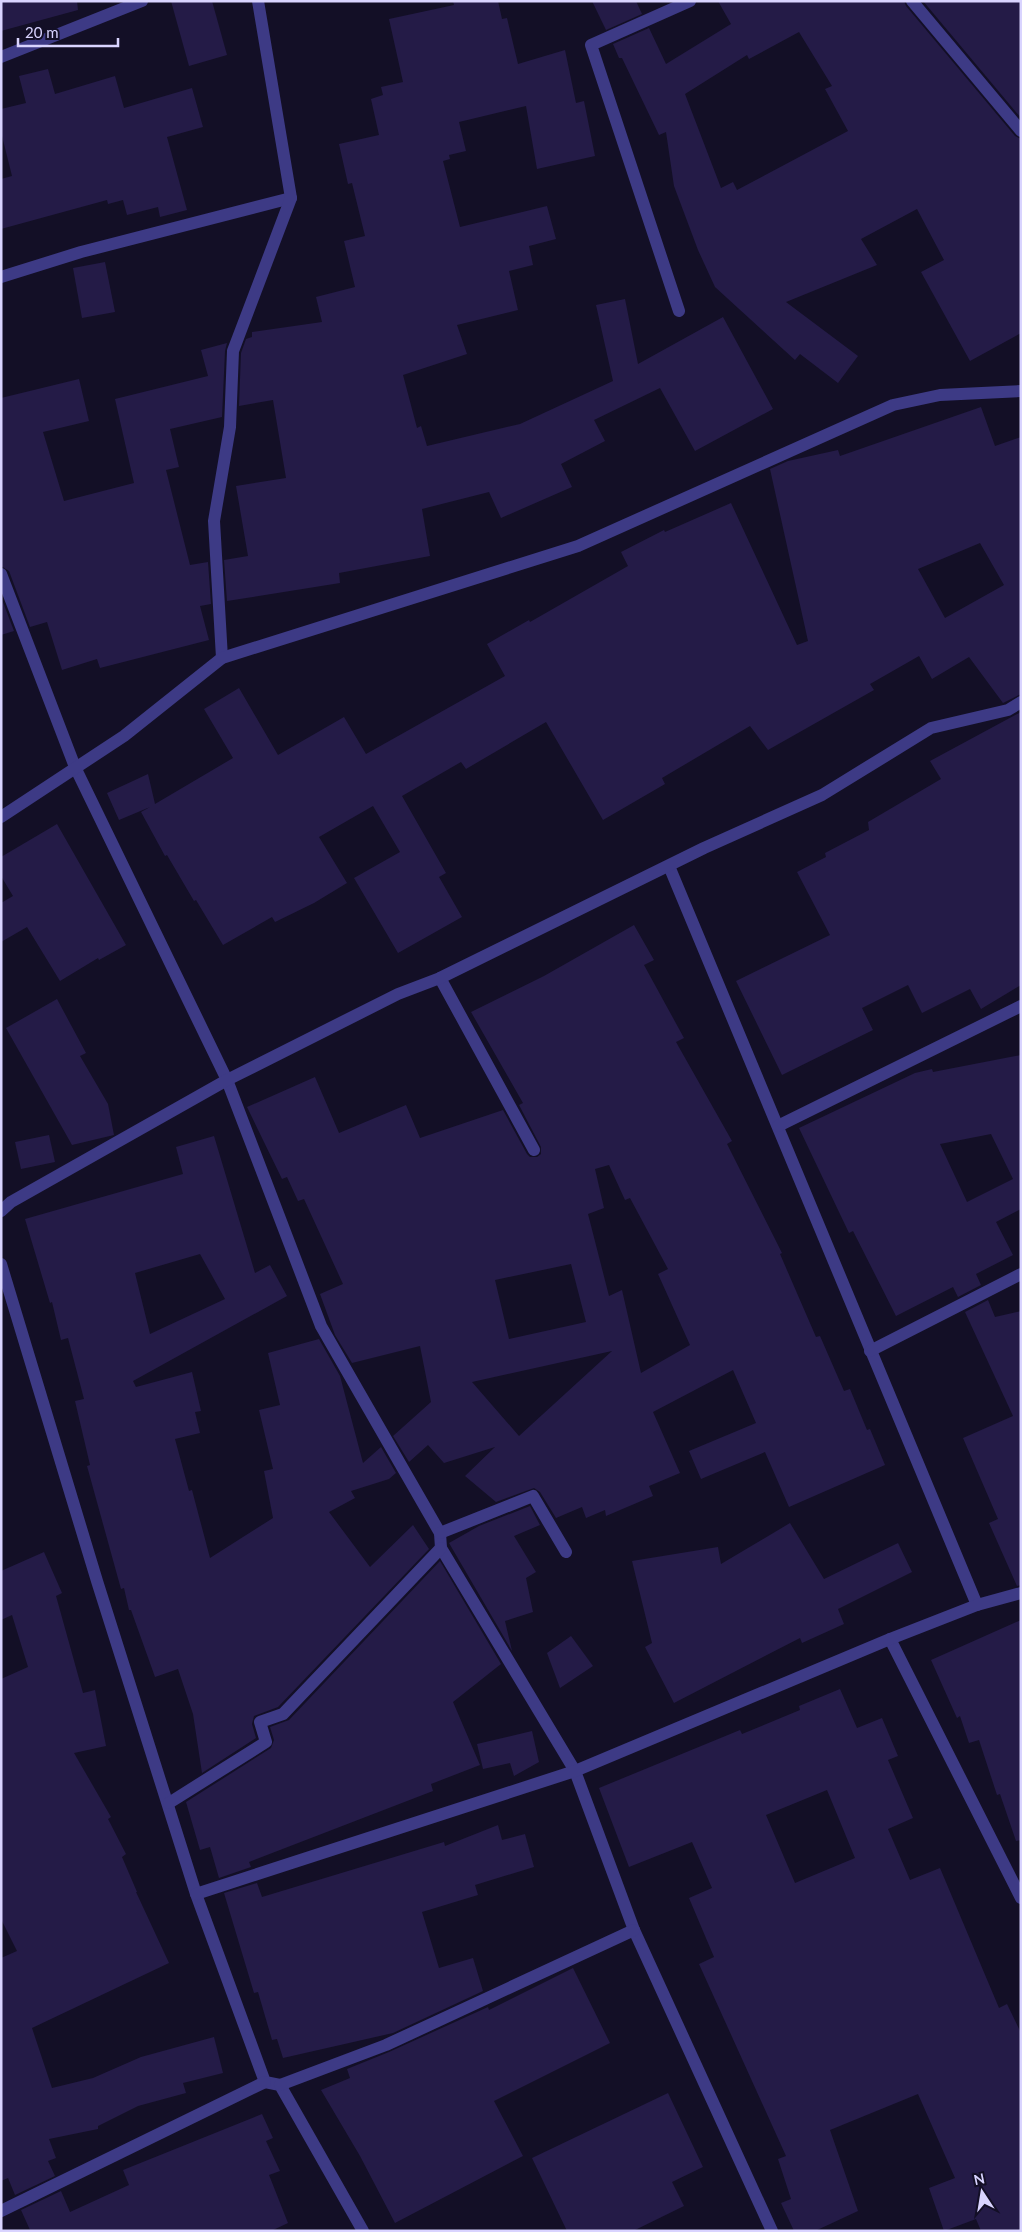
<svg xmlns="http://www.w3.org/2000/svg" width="1022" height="2232" viewBox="0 0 1022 2232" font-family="Lato,sans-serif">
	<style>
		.building { fill: #241b47; fill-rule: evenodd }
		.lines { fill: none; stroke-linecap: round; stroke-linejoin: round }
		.street { stroke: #3d3a85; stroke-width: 12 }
	</style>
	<rect width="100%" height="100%" fill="#130f26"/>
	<g class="building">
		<path d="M1,1h76l1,9 -77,21z"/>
		<path d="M171,1h41l15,54 -38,11z"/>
		<path d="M453,1h45l4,18 5,-1 11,46 47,-14 11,53 8,-2 11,55 -58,13 -11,-63 -67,16 7,29 -17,4 1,4 -7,2 17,66 87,-21 9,33 -27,7 4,19 -24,6 9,39 -61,15 10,29 -64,21 14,53 4,-2 6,20 93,-22 93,-43 -17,-76 29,-6 13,65 85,-47 50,92 -78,42 -35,-63 -66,32 11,21 -44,23 11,23 -71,31 -12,-26 -67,17 8,47 -91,17 1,10 -113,18 -3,-41 24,-4 -12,-70 50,-8 -13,-78 -34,6 2,-53 5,-14 6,-2v-5l70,-10 -6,-25 39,-10 -11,-46 21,-5 -13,-53 -4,1 -9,-40 40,-9 -8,-36 12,-4 -2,-8 22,-5 -14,-63 65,-14z"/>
		<path d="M592,1h44l6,13 -36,16z"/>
		<path d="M718,1h186l2,5 109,130 6,3v194l-51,28 -49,-89 23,-12 -27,-51 -56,30 16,26 -91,37 72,54 -20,27 -38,-29 -5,6 -80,-73 -17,-37 -24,-64 -8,-54 -7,3 -37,-77h-3l-6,-14 36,-16 17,36 65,-40zM799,32l33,54 -7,3 23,42 -111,59 -4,-8 -12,6 -36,-94 62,-39 2,4z"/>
		<path d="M923,1h98v117z"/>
		<path d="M48,69l7,25 60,-18 9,32 68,-20 11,39 -36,10 20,73 -27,7 -2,-10 -31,8 -4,-15 -15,4 -1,-4 -106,29v-50l11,-3 -11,-44v-23l25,-6 -7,-27z"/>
		<path d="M105,262l10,50 -33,6 -9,-50z"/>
		<path d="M227,343l-2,8 -3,66 -52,12 9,38 -13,3 24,95 18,-3 3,42 -11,2 9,34 -109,28 -3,-9 -35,11 -15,-48 -17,5 -21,-56 -8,-5v-168l78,-19 10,42 -46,11 21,69 70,-18 -19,-84 93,-23 -7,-26z"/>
		<path d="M981,407l14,39 26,-9v257l-18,9 -34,-46 -37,22 -13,-23 -49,28 4,6 -106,60 -18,-24 -88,52 3,6 -62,36 -57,-98 -80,47 -5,-7 -59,34 44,77 -7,4 23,40 -64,36 -44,-75 46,-26 -27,-46 -54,31 28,46 -33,20 -39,19 -3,-5 -49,28 -27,-45 -2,1 -27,-46 -2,1 -24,-44 9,-5 -31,13 -12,-27 41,-19 7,30 78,-46 -29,-49 35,-21 39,67 66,-38 22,37 139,-78 -18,-32 42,-24 1,2 98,-56 -7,-14 43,-22 1,2 66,-29 66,142 11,-4 -38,-172 18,-8 50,-11 2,6zM980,543l24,42 -59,33 -27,-49z"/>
		<path d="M1,597l13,34 -13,4z"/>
		<path d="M1021,712v273l-40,24 -11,-20 -48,24 -14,-28 -46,23 11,22 -91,45 -46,-94 94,-46 -33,-63 29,-15 -1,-4 44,-23 -1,-8 73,-43 -11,-18z"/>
		<path d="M57,824l69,121 -27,15 -1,-2 -38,23 -33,-54 -26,15v-39l12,-7 -12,-20v-19z"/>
		<path d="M634,925l20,35 -10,5 40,73 -8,4 56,99 -5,3 55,109 -2,1 36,83 4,-1 24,55 6,-2 17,41 3,-1 15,36 -96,42 -24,-55 -64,27 -12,-28 67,-28 -23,-53 -80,42 27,61 -31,13 4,10 -47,20 -1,-6 -19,8 -4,-11 -26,11 -16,-26 -6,-4 -38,14 -31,-26 30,-29 -51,16 -16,-18 -19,17 -16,-26 38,-34 -11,-56 -68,17 -17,-28 -15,-41 23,-10 -39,-85 -6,2 -11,-24 -5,2 -35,-72 68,-30 24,56 67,-28 14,33 83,-28 24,44 3,3h7l4,-3v-7l-22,-42 4,-2 -52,-91 73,-36zM609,1165l16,35 5,-2 38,71 -10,5 32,71 -49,28 -19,-83 -13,6 -21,-82 16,-6 -9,-39zM571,1264l15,58 -77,17 -14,-59zM612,1351l-93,85 -47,-54z"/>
		<path d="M57,999l29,54 -6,3 28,48 6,31 -42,10 -66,-117z"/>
		<path d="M1021,1055v154l-25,13 17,33 -37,19 5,11 -23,12 -5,-10 -57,29 -43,-85 -4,2 -50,-105 116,-55 17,-4 1,3zM991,1134l22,45 -46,23 -27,-58z"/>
		<path d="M49,1135l6,27 -34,7 -6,-27z"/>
		<path d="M214,1136l41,137 15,-8 17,31 -154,85 3,6 56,-15 9,39 -6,1 5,21 -25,6 14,52 3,-1 18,68 63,-40 -9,-47 9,-2 -14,-59 21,-5 -12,-52 51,-14 21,37 23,87 18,-16 15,26 -7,6 -38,12 4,7 -26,14 41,55 43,-42 16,24 -151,158 -24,9 -2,8 4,14 -54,35 -9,-59 -15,-45 -23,8 -24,-67h-2l-5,-22 -3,1 -34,-123 3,-1 -15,-64 9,-2 -16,-61 -7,2 -9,-38 -2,1 -25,-84 158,-45 -7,-27zM200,1254l25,45 -75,35 -15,-61z"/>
		<path d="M988,1300l7,17 26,-6v274l-4,1 -28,-63 9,-4 -35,-81 50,-22 -48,-104z"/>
		<path d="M530,1506l10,19 -26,11 22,36 -10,6 7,34 -28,9 7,30 -63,-108 30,-17z"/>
		<path d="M790,1523l34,56 74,-36 14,29 -74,37 6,15 -42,19 -2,-5 -126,65 -29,-56 7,-4 -20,-82 86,-14 3,17z"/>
		<path d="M44,1552l18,41 -6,3 27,97 12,-3 11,56 -32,7 37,64 -3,2 18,35 -4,3 15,35h-1l33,71 -137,65 20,60 41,-10 48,-21 73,-20 9,36 -40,10 3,10 -48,13 -40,20v3l-49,10 7,19 -8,3 7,15 -40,19 -7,-17 -7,3v-223l16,-7 -16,-32v-240l27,-12 -16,-52 -11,5v-49z"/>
		<path d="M440,1561l61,103 -48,38 27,63 -49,19 2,7 -184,71 2,5 -32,11 -9,-31 -10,3 -14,-48 85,-54 3,-8 -4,-13 19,-7z"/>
		<path d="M1021,1620v220l-5,1 -16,-47 -3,1 -18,-55 -10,3 -9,-27 -3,2 -26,-58z"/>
		<path d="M571,1636l22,30 -33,22 -13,-35z"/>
		<path d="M840,1689l17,39 25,-10 16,38 -10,4 25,58 -25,11 22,51 30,-12 59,140 8,-4 14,29v198h-40l-5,-12 -32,12 -15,-43 26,-10 -37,-84 -88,36 28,81 -43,20h-21l-13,-28 10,-4 -13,-40 8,-3 -87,-192 15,-7 -25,-59 23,-10 -20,-46 -63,25 -30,-79 141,-58 2,4 58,-24 -1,-4zM827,1790l28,68 -60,25 -29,-68z"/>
		<path d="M532,1731l7,31 -25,14 -4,-13 -27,6 -6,-25z"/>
		<path d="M498,1825l4,15 23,-6 9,33 -59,18 3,10 -56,17 17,56 34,-10 10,33 -90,42 -110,25 -6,-19 -5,1 -14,-48 -4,1 -30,-100 33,-10 5,14 182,-55 1,4z"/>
		<path d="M573,1968l37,75 -116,58 29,55 -128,67 -35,-67 -39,-66 29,-12 -3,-9 42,-17 99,-45 1,3z"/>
		<path d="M668,2093l35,74 -31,15 12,24 -51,25h-66l-35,-73z"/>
		<path d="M262,2114l11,24 -7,3 14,30 -11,4 19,48 -17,8h-244l3,-1 -9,-20 40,-19 9,21 59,-27 -6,-15z"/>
	</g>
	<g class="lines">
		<g class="street">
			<path d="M912,1l109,130"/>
			<path d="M1,57l141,-56"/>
			<path d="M1,277l80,-25 210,-54"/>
			<path d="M679,311l-88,-266 99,-44"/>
			<path d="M1,574l74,193 152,313 94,246 119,207 1,15 134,223 59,159 138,301"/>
			<path d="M222,658l-8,-137 16,-94 3,-76 58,-153 -33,-197"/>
			<path d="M1,817l123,-81 98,-78 356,-112 315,-141 47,-10 81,-4"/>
			<path d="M669,866l308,739"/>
			<path d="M440,978l94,172"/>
			<path d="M778,1126l243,-120"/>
			<path d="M1,1211l10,-9 216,-122 171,-86 42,-16 264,-130 118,-53 109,-67 77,-18 13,-8"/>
			<path d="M1,1264l96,317 99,313 69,188 15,3 83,146"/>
			<path d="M870,1351l151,-77"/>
			<path d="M440,1533l93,-37 33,56"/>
			<path d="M890,1639l131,259"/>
			<path d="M169,1803l97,-61 -6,-20 23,-8 158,-166"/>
			<path d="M196,1894l379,-123 315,-132 87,-34 44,-12"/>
			<path d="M280,2085l106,-40 248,-115"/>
			<path d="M1,2211l264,-129"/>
		</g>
	</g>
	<rect width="1022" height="2232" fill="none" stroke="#d9d4ff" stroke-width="5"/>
	<g transform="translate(982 2192) rotate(348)" stroke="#130f26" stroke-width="4" paint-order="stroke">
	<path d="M0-4L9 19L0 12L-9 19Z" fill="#d9d4ff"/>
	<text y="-8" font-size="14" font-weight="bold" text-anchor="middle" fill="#d9d4ff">N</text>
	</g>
	<path d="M18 38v8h100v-8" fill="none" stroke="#d9d4ff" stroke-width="2.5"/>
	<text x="25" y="38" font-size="15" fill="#d9d4ff" stroke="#130f26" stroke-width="4" paint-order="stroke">20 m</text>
</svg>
